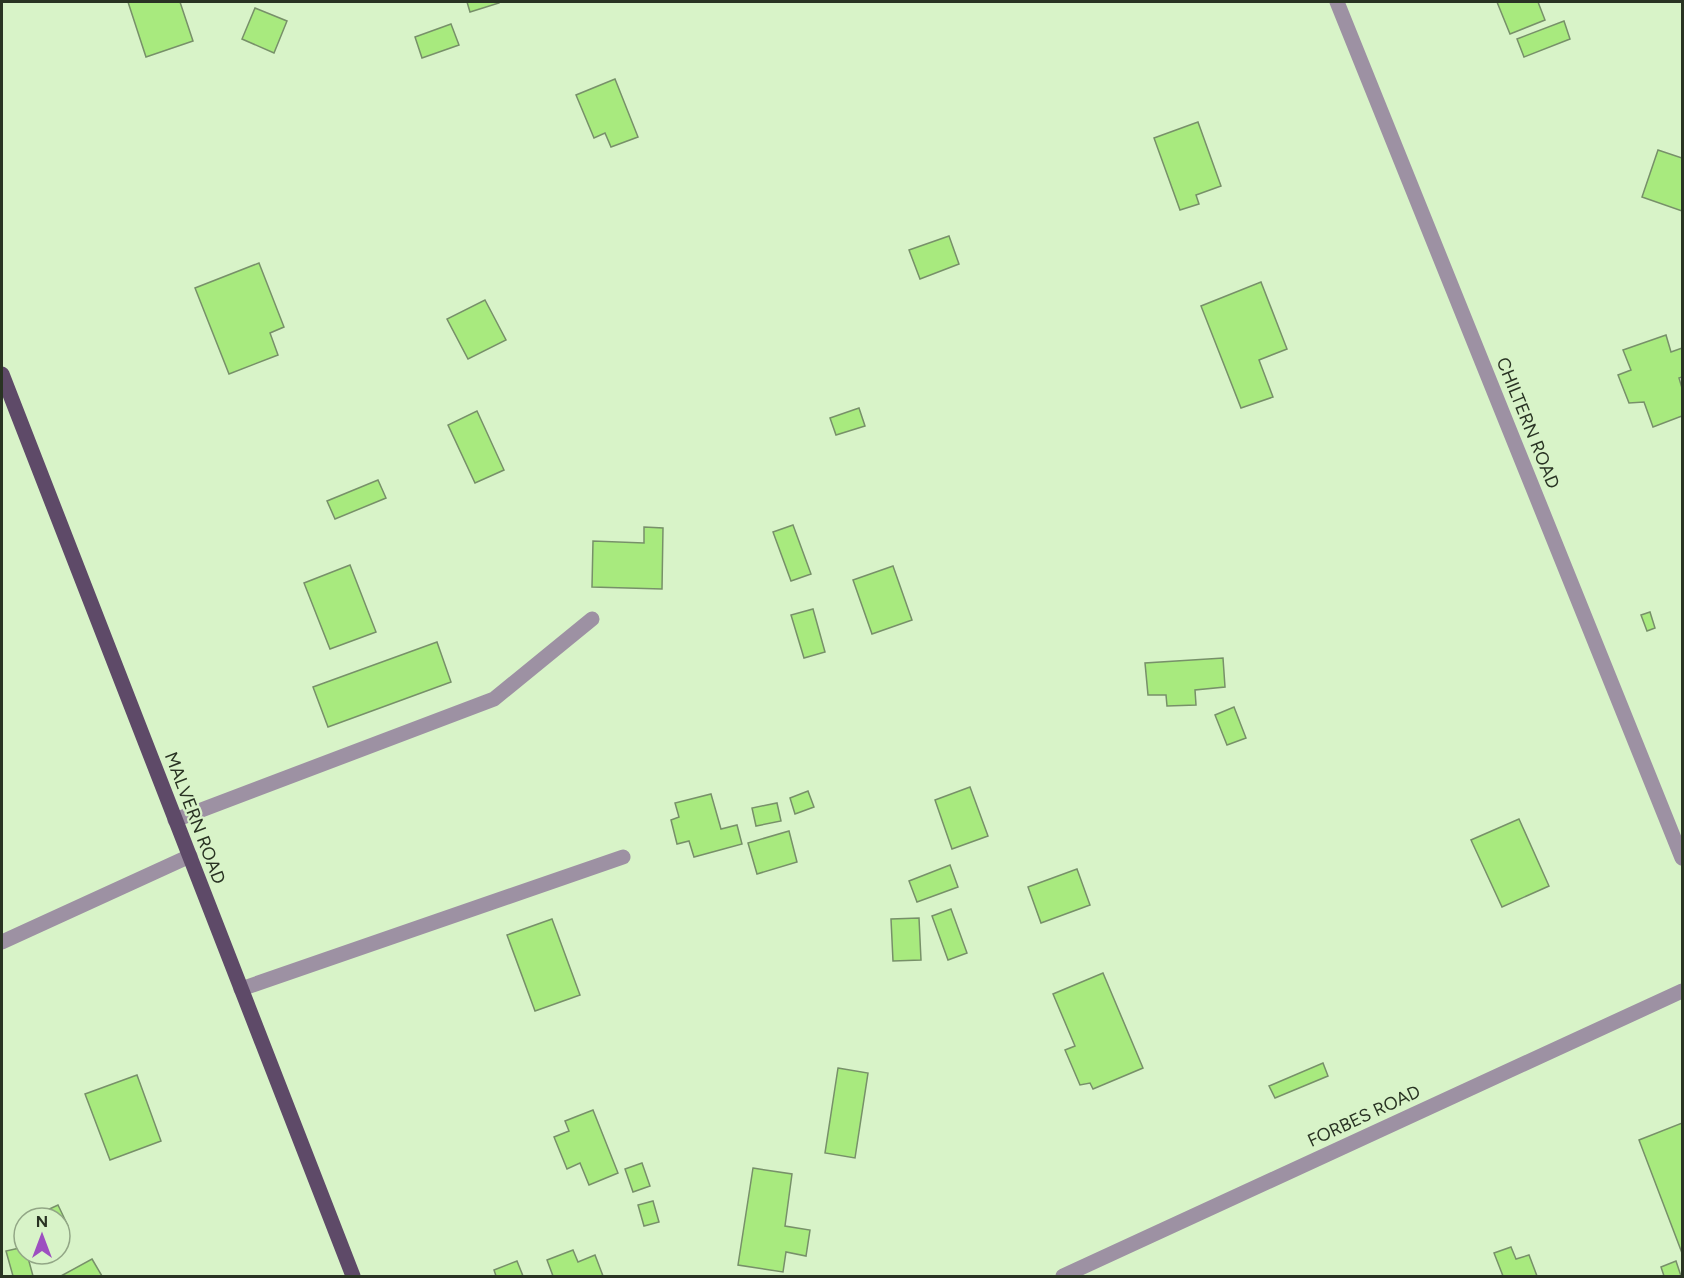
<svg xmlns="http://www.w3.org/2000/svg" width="1684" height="1278" viewBox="0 0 1684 1278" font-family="Figtree,sans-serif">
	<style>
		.building { fill: #a8ea7e; stroke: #779069; stroke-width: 1.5 }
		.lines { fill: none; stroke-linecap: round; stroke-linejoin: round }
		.minor { stroke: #9d91a3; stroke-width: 15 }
		.major { stroke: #5e4a68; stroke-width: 15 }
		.labels { text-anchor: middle; stroke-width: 4.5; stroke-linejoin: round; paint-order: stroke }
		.street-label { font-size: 18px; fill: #293323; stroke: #d8f3c8 }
	</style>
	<rect width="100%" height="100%" fill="#d8f3c8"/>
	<g class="building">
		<path d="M128,2h52l13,39 -47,16z"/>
		<path d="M467,2h32v1l-29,9z"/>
		<path d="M1497,2h41l7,18 -35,14z"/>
		<path d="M255,8l32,13 -13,32 -32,-14z"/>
		<path d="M1564,21l6,18 -46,18 -7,-18z"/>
		<path d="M451,24l8,21 -37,13 -7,-21z"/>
		<path d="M615,79l23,58 -27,10 -6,-14 -11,5 -18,-43z"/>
		<path d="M1198,122l23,64 -25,9 3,9 -19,6 -26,-72z"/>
		<path d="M1658,150l24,8v53l-40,-14z"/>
		<path d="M949,236l10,28 -39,15 -11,-29z"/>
		<path d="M259,263l25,64 -14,6 8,22 -49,19 -34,-86z"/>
		<path d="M1261,282l26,67 -28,11 14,37 -32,11 -40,-102z"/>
		<path d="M485,300l21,40 -38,19 -21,-40z"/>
		<path d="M1666,335l5,17 11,-4v29l-3,1 3,10v28l-29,11 -9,-25 -15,1 -11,-28 13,-5 -8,-20z"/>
		<path d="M859,408l6,18 -29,9 -6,-17z"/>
		<path d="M477,411l27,59 -29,13 -27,-58z"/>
		<path d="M378,480l8,18 -51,21 -8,-18z"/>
		<path d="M793,525l18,49 -20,7 -18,-49z"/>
		<path d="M644,527l19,1 -1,61 -70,-2 1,-46 51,2z"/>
		<path d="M350,565l26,67 -46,17 -26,-66z"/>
		<path d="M893,566l19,54 -40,14 -19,-54z"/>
		<path d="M813,609l12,43 -21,6 -13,-43z"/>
		<path d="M1650,612l5,16 -8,3 -6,-16z"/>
		<path d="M437,642l14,40 -123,45 -15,-40z"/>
		<path d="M1223,658l2,29 -30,3 1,15 -29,1 -1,-11h-18l-3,-32z"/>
		<path d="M1234,707l12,31 -19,7 -12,-30z"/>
		<path d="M970,787l18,49 -36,13 -17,-49z"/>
		<path d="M808,791l6,16 -19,7 -5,-16z"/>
		<path d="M711,794l10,35 16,-4 5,19 -48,13 -5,-16 -12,3 -6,-24 8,-3 -4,-14z"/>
		<path d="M777,803l4,18 -25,5 -4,-18z"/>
		<path d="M1519,819l30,67 -47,21 -31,-67z"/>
		<path d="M789,831l8,31 -40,12 -9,-31z"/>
		<path d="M950,865l8,22 -41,15 -8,-21z"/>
		<path d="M1077,869l13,36 -49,18 -13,-36z"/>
		<path d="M951,909l16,44 -19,7 -16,-44z"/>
		<path d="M919,918l2,42 -28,1 -2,-42z"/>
		<path d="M552,919l28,76 -45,16 -28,-76z"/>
		<path d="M1103,973l40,95 -50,21 -3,-6 -10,2 -15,-35 10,-4 -22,-52z"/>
		<path d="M1323,1063l5,13 -53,22 -6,-12z"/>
		<path d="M838,1068l30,5 -13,85 -30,-5z"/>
		<path d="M137,1075l24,66 -51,19 -25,-66z"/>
		<path d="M593,1110l25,63 -29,12 -9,-22 -13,6 -13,-32 15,-6 -4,-10z"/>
		<path d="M1682,1123v130l-43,-113z"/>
		<path d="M642,1163l8,23 -17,6 -8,-23z"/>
		<path d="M753,1168l39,6 -7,52 25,4 -4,26 -20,-4 -3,20 -45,-7z"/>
		<path d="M653,1201l6,21 -15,4 -6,-21z"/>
		<path d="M58,1205l10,21 -8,3v-11h-30z"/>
		<path d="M24,1247v7h3l6,22h-20l-7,-25z"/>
		<path d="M1511,1247l5,12 13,-4 8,21h-34l-9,-23z"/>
		<path d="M573,1250l5,12 17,-7 8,21h-50l-6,-16z"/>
		<path d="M92,1259l10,17h-41z"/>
		<path d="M517,1261l6,15h-27l-2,-6z"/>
		<path d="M1676,1261l5,15h-17l-3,-9z"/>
	</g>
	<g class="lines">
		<g class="minor">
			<path d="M1337,2l345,856"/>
			<path d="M175,820l319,-121 98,-80"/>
			<path d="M2,942l188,-86"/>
			<path d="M241,989l382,-132"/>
			<path d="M1063,1276l619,-285"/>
		</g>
		<path class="major" d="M2,374l351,902"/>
	</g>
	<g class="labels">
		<g class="street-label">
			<text transform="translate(1528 423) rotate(68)" y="6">CHILTERN ROAD</text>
			<text transform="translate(195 818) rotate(69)" y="6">MALVERN ROAD</text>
			<text transform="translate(1364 1116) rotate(-25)" y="6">FORBES ROAD</text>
		</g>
	</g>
	<rect width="1684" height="1278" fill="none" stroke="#293323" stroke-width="6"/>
	<g transform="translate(42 1236)"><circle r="28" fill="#d8f3c8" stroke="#92a686" stroke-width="1.5"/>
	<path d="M0-4.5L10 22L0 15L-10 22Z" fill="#9d4fc0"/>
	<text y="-9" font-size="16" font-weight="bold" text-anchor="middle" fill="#293323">N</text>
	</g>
</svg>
